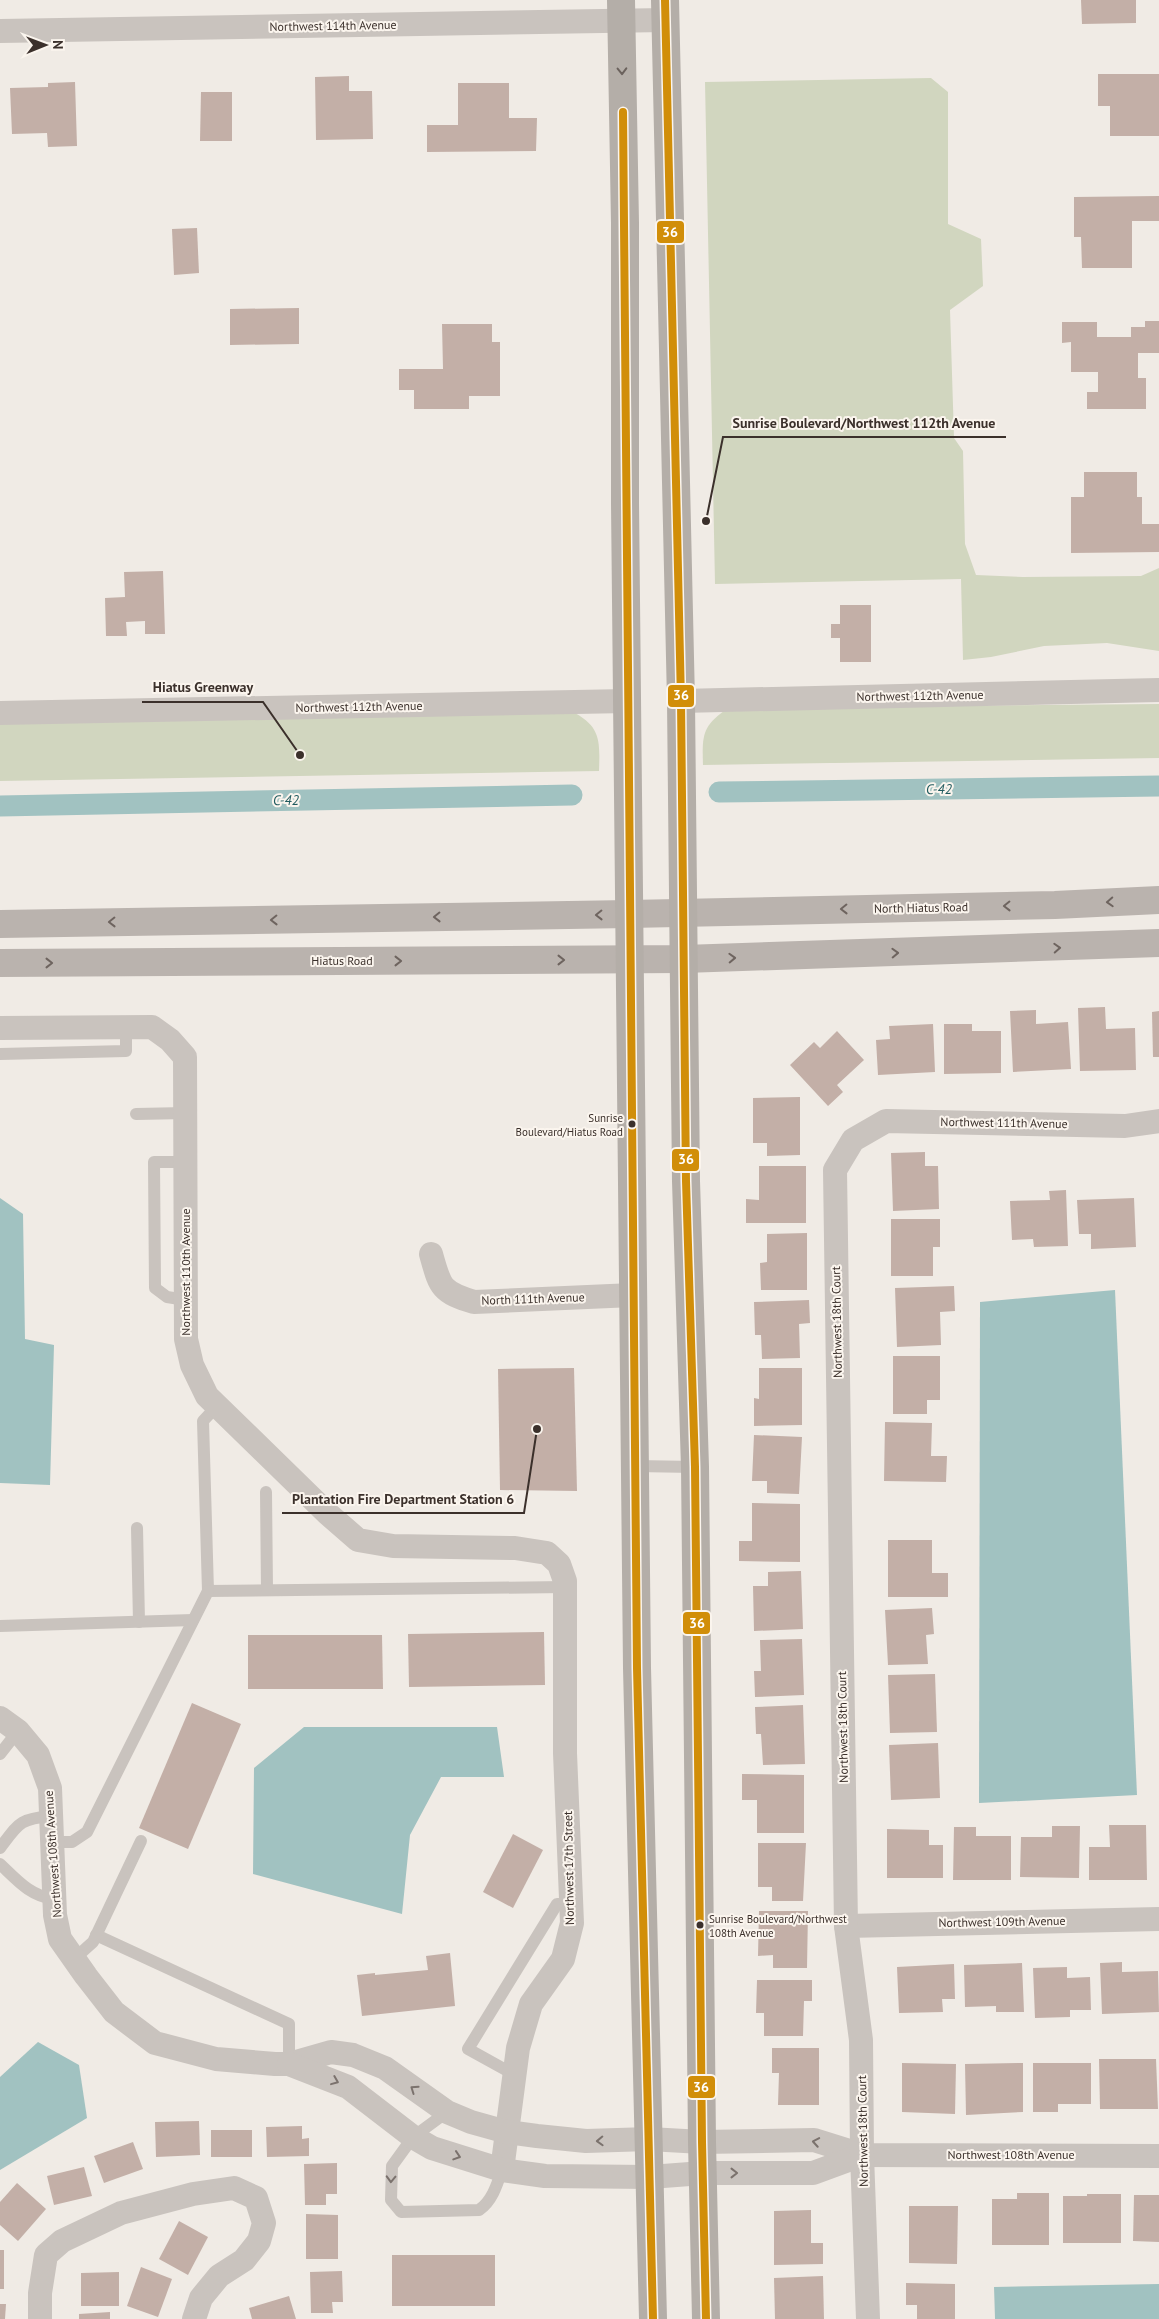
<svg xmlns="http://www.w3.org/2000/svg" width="1159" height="2319" viewBox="0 0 1159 2319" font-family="'PT Sans',sans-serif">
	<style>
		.green { fill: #d1d6bf }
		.water { fill: #a1c2c1 }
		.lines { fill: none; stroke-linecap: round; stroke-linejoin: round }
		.canal { stroke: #a1c2c1; stroke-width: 21 }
		.building { fill: #c3afa7 }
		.service { stroke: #c9c3be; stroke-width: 12 }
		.minor { stroke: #c9c3be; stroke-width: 24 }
		.secondary { stroke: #bab3ae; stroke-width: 28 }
		.trunk { stroke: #b4aea8; stroke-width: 28 }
		.bus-1-casing { stroke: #fbf5ee; stroke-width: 11 }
		.bus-1 { stroke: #d18e09; stroke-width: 8 }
		.oneway { stroke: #6b625d }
		.oneway2 { stroke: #6e645f }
		.oneway3 { stroke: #7b726d }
		.bus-dot { fill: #3b302b; stroke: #fbf5ee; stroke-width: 2 }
		.labels { text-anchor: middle; stroke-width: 4; stroke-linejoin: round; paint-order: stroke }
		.bus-label { font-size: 11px; fill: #3b302b; stroke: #fbf5ee; text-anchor: end }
		.street-label { font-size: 12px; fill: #3b302b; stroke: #fbf5ee }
		.water-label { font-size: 14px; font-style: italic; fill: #1f5a5e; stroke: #fbf5ee }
		.leader { fill: none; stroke: #3b302b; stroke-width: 2 }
		.callout-dot { fill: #3b302b; stroke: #fbf5ee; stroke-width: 2 }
		.callout-label { font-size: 14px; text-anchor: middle; font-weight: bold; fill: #3b302b; stroke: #fbf5ee; stroke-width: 4; stroke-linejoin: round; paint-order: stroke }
		.line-badge { stroke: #fbf5ee; stroke-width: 2 }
		.badge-label { font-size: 14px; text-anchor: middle; font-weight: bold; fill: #fff }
	</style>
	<rect width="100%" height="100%" fill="#f0ebe5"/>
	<g class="green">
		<path d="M931,78l17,14v132l33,15 2,47 -33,24 4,128 9,13 2,93 11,31 47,2 118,-1 18,-8v83l-52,-8 -63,3 -53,11 -28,3 -2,-81 -246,5 -10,-502z"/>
		<path d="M1159,704v54l-456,7c-1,-30 -1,-39 25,-57z"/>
		<path d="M571,711c30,15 29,29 28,60l-599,10v-60z"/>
	</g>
	<g class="water">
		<path d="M0,1198l23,16 2,125 29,6 -4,140 -50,-2z"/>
		<path d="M1115,1290l22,505 -158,8 1,-501z"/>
		<path d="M304,1727h193l7,50h-63l-31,58 -8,79 -149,-40 1,-106z"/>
		<path d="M38,2042l41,23 8,53 -87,52v-93z"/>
		<path d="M1159,2284v35h-164l-1,-32z"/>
	</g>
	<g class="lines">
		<g class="canal">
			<path d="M719,792l440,-6"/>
			<path d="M0,806l572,-11"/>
		</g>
	</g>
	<g class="building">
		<path d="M1081,0h55v23l-54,1z"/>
		<path d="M1098,74h61v62h-49v-30h-12z"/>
		<path d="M349,76v15h23l1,48 -57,1 -1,-63z"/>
		<path d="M75,82l2,64 -29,1 -1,-14 -35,1 -2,-46 38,-1v-4z"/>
		<path d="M458,83h51v35h28l-1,33 -109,1v-27h31z"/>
		<path d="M201,92h31v49h-32z"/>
		<path d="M1159,196v25h-27v47h-50l-1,-31h-7v-40z"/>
		<path d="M197,228l2,45 -25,2 -2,-46z"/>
		<path d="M299,308v36l-69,1v-36z"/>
		<path d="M1145,321h14v32h-21v25h8v31h-59v-17h11v-20h-27v-30l-9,1v-21h35v15h34v-10h14z"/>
		<path d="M442,324h50v18h8v54h-31v13h-55v-19h-15v-21h44z"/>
		<path d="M1084,472h53v25h5v27h17v28l-88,1v-56h13z"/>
		<path d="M163,571l2,63h-20v-13l-19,1 1,14h-21l-1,-38 20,-1 -1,-25z"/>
		<path d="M840,605h31v57h-31v-24h-9v-14h9z"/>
		<path d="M1105,1007l1,22 29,-1 1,42 -56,1 -2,-63z"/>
		<path d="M1036,1010v14l32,-2 3,47 -58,3 -3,-61z"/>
		<path d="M1159,1011v46h-6l-1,-45z"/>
		<path d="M933,1024l2,48 -57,3 -2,-35 14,-1 -1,-13z"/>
		<path d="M944,1024h28v7h29v42l-57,1z"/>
		<path d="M837,1031l27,29 -27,25 6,7 -15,14 -38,-41 24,-23 6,6z"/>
		<path d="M800,1097v58l-33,1v-13h-14v-45z"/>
		<path d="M925,1152v14h13l1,43 -46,2 -2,-58z"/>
		<path d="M759,1166h47v57h-60v-24l13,1z"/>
		<path d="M1066,1190l2,56 -34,1 -1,-8 -21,1 -2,-39 40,-1 -1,-9z"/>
		<path d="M1134,1198l2,49 -45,2v-15h-12l-2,-34z"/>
		<path d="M891,1219h49v28h-7v29h-42z"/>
		<path d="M807,1233v57h-46l-1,-27 7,-1v-28z"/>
		<path d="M954,1286l1,25 -15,1 1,33 -44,2 -2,-59z"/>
		<path d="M809,1300l1,23 -11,1 1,34 -38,1 -1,-24h-6l-1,-33z"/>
		<path d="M893,1356h47v44h-13v14h-34z"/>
		<path d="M574,1368l3,123 -77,-1 -2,-121z"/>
		<path d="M759,1368h43v57l-48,1v-28l5,1z"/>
		<path d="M885,1422l47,1 -1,33h16l-1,26 -62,-1z"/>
		<path d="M754,1435l48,2 -3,57 -32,-1v-12h-15z"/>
		<path d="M752,1503l48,1v58l-61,-1v-20h13z"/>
		<path d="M888,1540h44v33h16v24h-60z"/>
		<path d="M801,1571l2,58 -49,2 -1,-45h15v-14z"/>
		<path d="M932,1608l2,26 -8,1 2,29 -40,1 -3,-55z"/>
		<path d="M544,1632l1,53 -136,2 -1,-53z"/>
		<path d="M248,1635h134l1,54h-135z"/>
		<path d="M802,1639l2,56 -49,2 -1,-26h7l-1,-31z"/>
		<path d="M935,1674l2,58 -47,1 -2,-58z"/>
		<path d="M192,1703l49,21 -53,125 -49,-21z"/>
		<path d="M803,1705l2,59 -42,1 -2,-31h-5l-1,-27z"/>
		<path d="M938,1743l2,55 -49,2 -2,-55z"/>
		<path d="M742,1774l62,1v58h-47v-33h-15z"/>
		<path d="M1109,1825h37l1,55h-58v-33h21z"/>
		<path d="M1052,1826h28l-1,52 -59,-1 1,-40h31z"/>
		<path d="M954,1827h22v9h35v44h-58z"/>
		<path d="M887,1829l42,1v15h14v33h-56z"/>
		<path d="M513,1834l30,16 -30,58 -30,-16z"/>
		<path d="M758,1843h48l-3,58h-31v-14h-14z"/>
		<path d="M759,1911h49l-1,57h-34v-13l-15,1z"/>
		<path d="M450,1953l5,53 -93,10 -5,-41 18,-2v2l53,-5 -2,-14z"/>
		<path d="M1122,1962v10l36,-1 1,41 -57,2 -2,-51z"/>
		<path d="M1022,1963l2,49h-28v-6l-31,1 -1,-42z"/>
		<path d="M954,1964l1,35h-13l1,13 -44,1 -2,-46z"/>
		<path d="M1067,1967v11l23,-1 1,33h-21v7l-35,1 -2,-50z"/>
		<path d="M757,1980h55v21h-8l-1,35h-39v-23h-8z"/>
		<path d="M772,2048h47v57h-41l1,-32h-7z"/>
		<path d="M1099,2059h57l2,50h-58z"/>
		<path d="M902,2063l54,1 -1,50 -53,-2z"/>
		<path d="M1023,2063v49l-57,3 -1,-51z"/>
		<path d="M1033,2063h58v41h-33v8h-25z"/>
		<path d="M199,2121l1,34 -44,2 -1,-35z"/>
		<path d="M302,2126v13l7,-1v18l-42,1 -1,-30z"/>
		<rect x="211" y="2130" width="41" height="27"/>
		<path d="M133,2142l10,27 -39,14 -10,-27z"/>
		<path d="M337,2163v31h-11v11h-21l-1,-41z"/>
		<path d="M84,2167l8,29 -38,9 -7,-29z"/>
		<path d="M17,2183l29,26 -28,32 -18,-16v-23z"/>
		<path d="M1017,2193h32v52h-57v-46h25z"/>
		<path d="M1087,2194h34v49h-58v-47h24z"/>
		<path d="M1134,2195h25v47l-26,-1z"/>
		<path d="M909,2206h49l-1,58 -48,-1z"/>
		<path d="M811,2210v33h12v21l-49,1v-54z"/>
		<path d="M306,2214l32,1v44h-32z"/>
		<path d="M179,2221l29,16 -20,38 -29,-16z"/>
		<rect x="0" y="2250" width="4" height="39"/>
		<rect x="392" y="2255" width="103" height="51"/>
		<path d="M141,2267l31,12 -14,38 -31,-11z"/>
		<path d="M342,2271l1,31h-11l1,11h-22l-1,-41z"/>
		<path d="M119,2272v34h-38v-33z"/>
		<path d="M823,2276l1,43h-49l-1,-41z"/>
		<path d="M906,2283l49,1v35h-38v-14h-11z"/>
		<path d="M289,2296l7,23h-44l-3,-11z"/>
		<path d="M0,2304h6l-1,15h-5z"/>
		<path d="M110,2312v7h-31v-5z"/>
	</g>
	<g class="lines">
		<g class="service">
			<path d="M0,1054l126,-3v-24"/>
			<path d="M136,1114l50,-1"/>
			<path d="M185,1162h-31l1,126 12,9 19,3"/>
			<path d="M217,1406l-14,15 5,170 357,-4"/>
			<path d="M635,1466l60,1"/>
			<path d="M266,1492l1,98"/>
			<path d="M137,1528l2,94"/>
			<path d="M0,1626l193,-6"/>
			<path d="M0,1754l18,-23"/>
			<path d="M52,1842h20l15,-10 121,-241"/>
			<path d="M0,1848c19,-25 19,-29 51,-32"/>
			<path d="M0,1864c17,16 30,32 54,35"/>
			<path d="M96,1935l193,89v40"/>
			<path d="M74,1959l19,-17 48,-101"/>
			<path d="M515,2075l-47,-26 89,-145h14"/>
			<path d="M447,2112l-34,25 -21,29 -1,34 10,12 78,-2c13,-9 18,-25 23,-40"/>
		</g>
		<g class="minor">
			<path d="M0,31l666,-11"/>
			<path d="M681,701l478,-11"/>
			<path d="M0,713l628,-12"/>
			<path d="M0,1028l152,-1 18,13 15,17 1,282 6,26 15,31 120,117 31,27 35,6 122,2 32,5 12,11 6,17v172l7,170 -9,36 -32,45 -13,44 -16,122"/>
			<path d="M431,1254c9,32 9,38 43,48l159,-7"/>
			<path d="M0,1718l18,13 20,24 12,33 5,127 5,24 26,37 28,36 41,31 61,16 59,5h14l42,-12 22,3 32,13 62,44 24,10 36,10 30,4 49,5 63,-2 53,3 112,-2 48,15 297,1"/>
			<path d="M846,1926l313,-7"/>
			<path d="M289,2064l59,23 65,50 19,11 70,22 43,6 105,1 53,-4h110l49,-18"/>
			<path d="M40,2319v-26l6,-38 16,-14 59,-28 72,-19 41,-6 22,10 8,25 -5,18 -15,19 -25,16 -18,22 -7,21"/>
			<path d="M868,2319l-6,-164 -1,-115 -15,-114 -11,-756 18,-30 33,-19 239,5 34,-5"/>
		</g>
		<g class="secondary">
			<path d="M0,924l629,-10 426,-9 104,-5"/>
			<path d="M0,963l684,-4 475,-16"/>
		</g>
		<g class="trunk">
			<path d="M621,0l4,223v280l12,1165 16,651"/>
			<path d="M665,0l16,701 5,480 9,286 7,675 4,177"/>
		</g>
		<g class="bus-1-casing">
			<g id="bus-1">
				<path d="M665,0l16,701 5,480 9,286 7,675 4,177"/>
				<path d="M623,112l14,1556 16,651"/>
			</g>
		</g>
		<use href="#bus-1" class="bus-1"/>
	</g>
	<defs><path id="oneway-chevron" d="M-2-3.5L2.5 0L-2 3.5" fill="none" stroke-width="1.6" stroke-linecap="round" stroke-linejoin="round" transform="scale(1.25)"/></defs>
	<use class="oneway" href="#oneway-chevron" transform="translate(622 71) rotate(89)"/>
	<g class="oneway2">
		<use href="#oneway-chevron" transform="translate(1110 902) rotate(177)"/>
		<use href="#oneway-chevron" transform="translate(1007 906) rotate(179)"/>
		<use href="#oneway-chevron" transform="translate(844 909) rotate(179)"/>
		<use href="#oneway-chevron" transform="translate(599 915) rotate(179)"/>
		<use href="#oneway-chevron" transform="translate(437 917) rotate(179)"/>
		<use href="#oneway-chevron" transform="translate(274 920) rotate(179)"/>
		<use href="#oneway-chevron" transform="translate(112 922) rotate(179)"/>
		<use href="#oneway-chevron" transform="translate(1057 948) rotate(-3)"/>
		<use href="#oneway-chevron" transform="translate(895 953) rotate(-2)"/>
		<use href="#oneway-chevron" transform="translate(732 958) rotate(-2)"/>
		<use href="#oneway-chevron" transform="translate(561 960)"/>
		<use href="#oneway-chevron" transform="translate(398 961)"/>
		<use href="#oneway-chevron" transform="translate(49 963)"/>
	</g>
	<g class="oneway3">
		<use href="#oneway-chevron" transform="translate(335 2081) rotate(22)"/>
		<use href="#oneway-chevron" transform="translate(414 2089) rotate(-145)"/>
		<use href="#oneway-chevron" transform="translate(600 2141) rotate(178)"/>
		<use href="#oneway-chevron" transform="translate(816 2142) rotate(-170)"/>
		<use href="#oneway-chevron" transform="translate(457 2156) rotate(18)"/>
		<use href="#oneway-chevron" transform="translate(734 2173)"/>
		<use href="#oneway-chevron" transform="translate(391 2179) rotate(92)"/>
	</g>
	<g class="bus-dot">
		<circle cx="632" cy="1124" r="4.5"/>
		<circle cx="700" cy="1925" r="4.5"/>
	</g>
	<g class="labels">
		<g class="bus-label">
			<text x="623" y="1122">Sunrise<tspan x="623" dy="14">Boulevard/Hiatus Road</tspan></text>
			<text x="709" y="1923" text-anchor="start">Sunrise Boulevard/Northwest<tspan x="709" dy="14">108th Avenue</tspan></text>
		</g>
		<g class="street-label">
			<text transform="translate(333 26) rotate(-1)" y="4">Northwest 114th Avenue</text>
			<text transform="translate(920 696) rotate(-1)" y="4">Northwest 112th Avenue</text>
			<text transform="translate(359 707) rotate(-1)" y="4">Northwest 112th Avenue</text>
			<text transform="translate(921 908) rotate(-1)" y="4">North Hiatus Road</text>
			<text x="342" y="965">Hiatus Road</text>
			<text transform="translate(1004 1123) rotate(1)" y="4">Northwest 111th Avenue</text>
			<text transform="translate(186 1272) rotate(-90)" y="4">Northwest 110th Avenue</text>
			<text transform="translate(533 1299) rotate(-2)" y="4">North 111th Avenue</text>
			<text transform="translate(837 1322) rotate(-91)" y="4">Northwest 18th Court</text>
			<text transform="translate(843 1727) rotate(-91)" y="4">Northwest 18th Court</text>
			<text transform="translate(53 1854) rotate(-94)" y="4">Northwest 108th Avenue</text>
			<text transform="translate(569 1868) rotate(-91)" y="4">Northwest 17th Street</text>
			<text transform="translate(1002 1922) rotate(-1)" y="4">Northwest 109th Avenue</text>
			<text transform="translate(863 2131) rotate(-91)" y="4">Northwest 18th Court</text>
			<text x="1011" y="2159">Northwest 108th Avenue</text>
		</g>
		<g class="water-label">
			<text transform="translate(939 789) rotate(-1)" y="5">C-42</text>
			<text transform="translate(286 800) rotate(-1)" y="5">C-42</text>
		</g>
	</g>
	<path class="leader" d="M706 521L723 437H1006M300 755L263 702H142M537 1429L524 1513H282"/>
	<g class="callout-dot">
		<circle cx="706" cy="521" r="5"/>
		<circle cx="300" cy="755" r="5"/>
		<circle cx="537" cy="1429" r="5"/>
	</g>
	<g class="callout-label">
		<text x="864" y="428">Sunrise Boulevard/Northwest 112th Avenue</text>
		<text x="203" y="692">Hiatus Greenway</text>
		<text x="403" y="1504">Plantation Fire Department Station 6</text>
	</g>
	<g class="line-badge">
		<rect x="656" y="220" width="29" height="24" rx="5" fill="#d18e09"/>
		<rect x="667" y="684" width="28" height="24" rx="5" fill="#d18e09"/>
		<rect x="671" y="1148" width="29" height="24" rx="5" fill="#d18e09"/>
		<rect x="682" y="1611" width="29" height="24" rx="5" fill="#d18e09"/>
		<rect x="687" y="2075" width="29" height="24" rx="5" fill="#d18e09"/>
	</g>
	<g class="badge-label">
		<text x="670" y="237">36</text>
		<text x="681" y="700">36</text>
		<text x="686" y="1164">36</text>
		<text x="697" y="1628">36</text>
		<text x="701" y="2092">36</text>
	</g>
	<g transform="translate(45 45) rotate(89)" stroke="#fbf5ee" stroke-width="4" paint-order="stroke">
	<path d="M0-4L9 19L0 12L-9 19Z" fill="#3b302b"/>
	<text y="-8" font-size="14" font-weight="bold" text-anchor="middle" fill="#3b302b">N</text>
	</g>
</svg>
